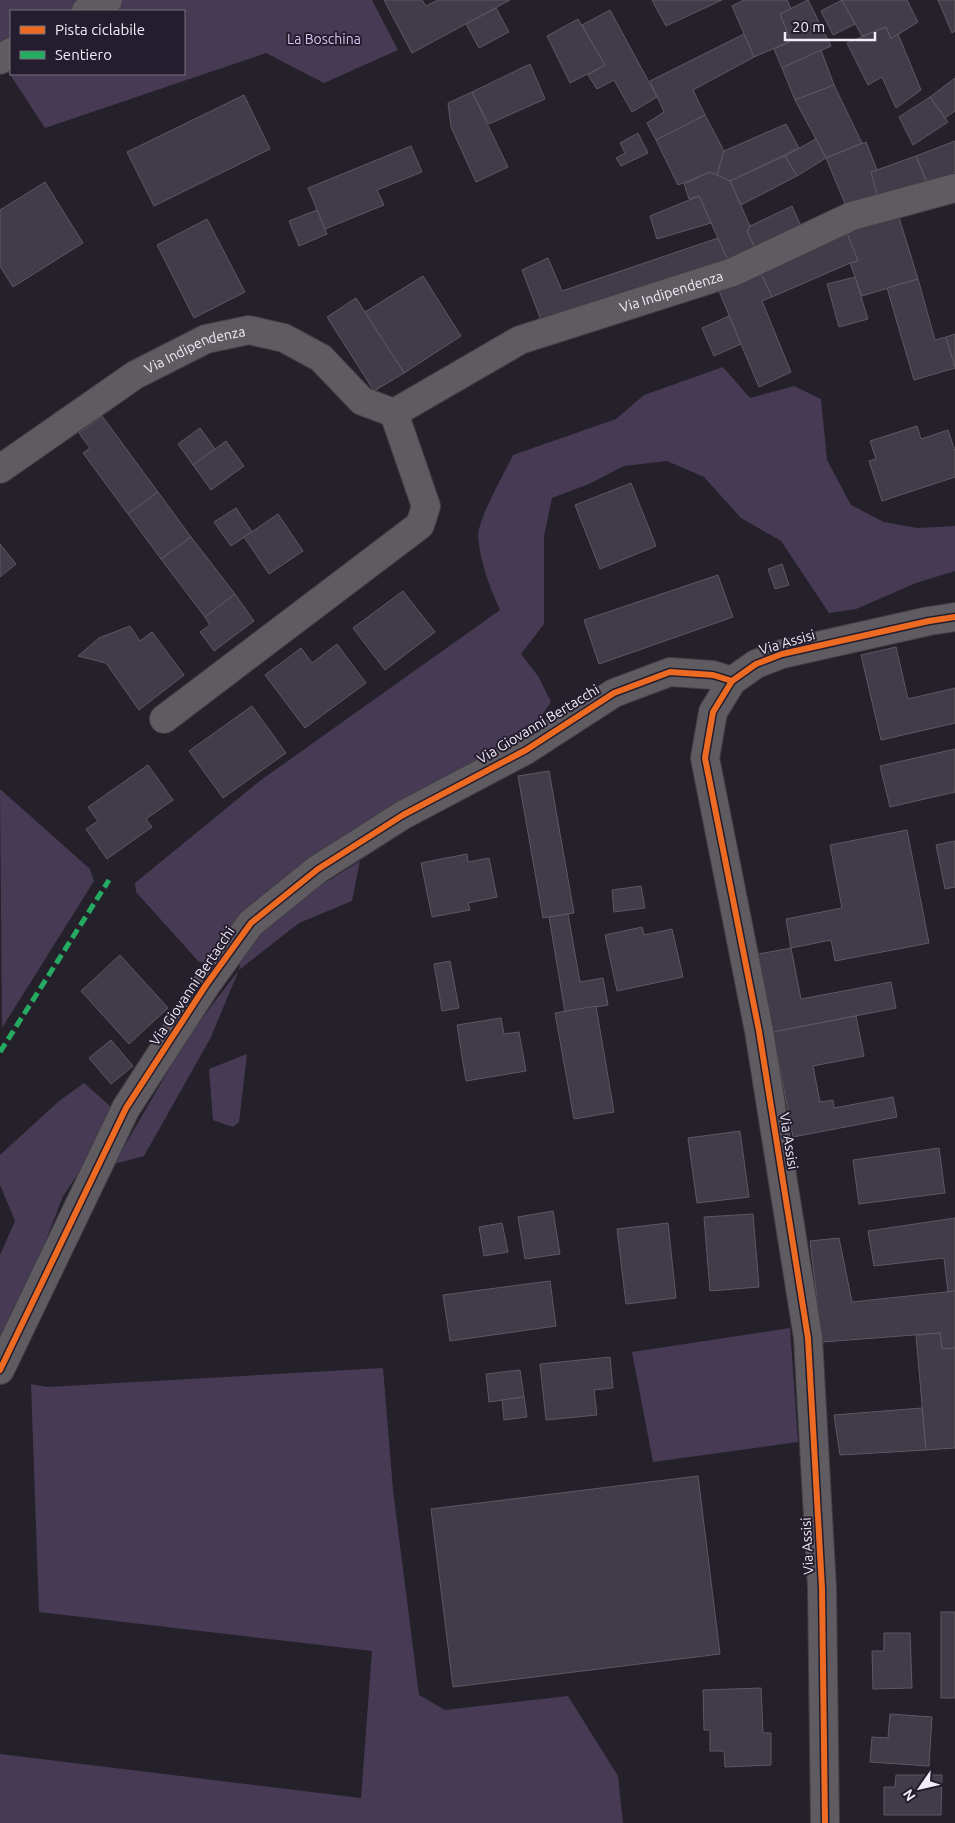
<svg xmlns="http://www.w3.org/2000/svg" width="955" height="1823" viewBox="0 0 955 1823" font-family="Ubuntu,sans-serif">
	<style>
		.green { fill: #473a55; fill-rule: evenodd }
		.building { fill: #423b49; stroke: #5c5960 }
		.lines { fill: none; stroke-linecap: round; stroke-linejoin: round }
		.minor-casing { stroke: #423e46; stroke-width: 30 }
		.minor { stroke: #5f5c61; stroke-width: 28 }
		.quiet { stroke: #26ab63; stroke-width: 5; stroke-dasharray: 10 5; stroke-linecap: butt }
		.cycleway-casing { stroke: #241d2e; stroke-width: 9 }
		.cycleway { stroke: #ed6a23; stroke-width: 6 }
		.labels { text-anchor: middle; stroke-width: 4; stroke-linejoin: round; paint-order: stroke }
		.park-label { font-size: 14px; fill: #dac5f4; stroke: #241d2e }
		.street-label { font-size: 14px; fill: #f1ecf8; stroke: #241d2e }
	</style>
	<rect width="100%" height="100%" fill="#25212a"/>
	<g class="green">
		<path d="M0,0h372l26,50 -74,33 -58,-30 -221,75 -45,-69zM11,11h173v63h-173z"/>
		<path d="M723,367l27,31 44,-12 27,13 6,61 24,45 33,17 33,6 38,-2v45l-39,12 -60,26 -27,4 -48,-72 -40,-23 -37,-41 -37,-16 -43,5 -35,18 -37,14 -8,38v88l-23,30 17,22 13,26 -23,32 -320,229 -9,-1 -63,-70 -1,-9 126,-103 239,-170c-10,-22 -20,-48 -22,-74 0,-17 27,-64 35,-81l103,-36 28,-24z"/>
		<path d="M0,789l90,80 4,12 -92,147z"/>
		<path d="M360,861l-8,40 -53,22 -60,47 -29,69 -66,117 -30,8 75,-129 50,-65 3,-18 46,-46z"/>
		<path d="M247,1054l-8,68 -6,5 -20,-7 -4,-51z"/>
		<path d="M84,1083l26,23 -7,31 -40,59 -48,125 -15,25v-91l15,-34 -15,-36v-30l59,-54z"/>
		<path d="M790,1328l8,114 -145,20 -21,-110z"/>
		<path d="M383,1368l10,122 26,205 26,15 123,-14 50,80 5,47h-623v-69l361,44 11,-147 -333,-39 -8,-228 16,3z"/>
	</g>
	<g class="building">
		<path d="M384,0h38l4,6 12,-6h72l-98,53z"/>
		<path d="M652,0h70l-56,26z"/>
		<path d="M744,0h43l4,9 -11,5 11,27 -37,16 -22,-51z"/>
		<path d="M808,0l23,46 -49,22 -8,-19 17,-8 -11,-27z"/>
		<path d="M842,0l13,24 -22,11 -12,-24z"/>
		<path d="M842,0h65l11,22 -27,17 -5,-12 -24,9z"/>
		<path d="M938,0h17v31l-3,2z"/>
		<path d="M496,8l13,24 -30,16 -13,-24z"/>
		<path d="M610,10l47,87 -25,15 -18,-32 -17,9 -9,-14 17,-10 -23,-40z"/>
		<path d="M578,19l27,46 -35,18 -23,-47z"/>
		<path d="M886,27l5,12 7,-5 23,56 -25,18 -14,-31 -14,8 -21,-42z"/>
		<path d="M744,34l10,23 -61,33 12,25 -49,25 -9,-17 17,-11 -14,-31z"/>
		<path d="M821,50l13,35 -39,15 -13,-32z"/>
		<path d="M530,64l15,35 -56,25 -17,-32z"/>
		<path d="M955,78v33l-10,7 -15,-21z"/>
		<path d="M834,85l28,58 -36,15 -31,-58z"/>
		<path d="M472,92l36,75 -32,15 -25,-55 -3,-24z"/>
		<path d="M244,95l26,54 -116,57 -27,-54z"/>
		<path d="M930,97l18,25 -35,23 -14,-28z"/>
		<path d="M705,115l19,36 -7,24 -7,-3 -32,13 -22,-45z"/>
		<path d="M786,124l13,24 -69,33 -13,-6 7,-24z"/>
		<path d="M638,133l10,20 -27,13 -5,-8 9,-5 -5,-10z"/>
		<path d="M816,139l10,19 -29,18 -12,-20z"/>
		<path d="M955,141v38l-25,10 -14,-33z"/>
		<path d="M866,142l11,28 -6,2 7,24 -32,10 -20,-48z"/>
		<path d="M411,146l11,26 -45,18 7,15 -59,24 -17,-41z"/>
		<path d="M785,156l12,20 -56,29 -11,-24z"/>
		<path d="M916,156l11,28 -48,17 -8,-29z"/>
		<path d="M710,172l20,9 20,45 -3,5 10,21 -27,13 -31,-69 -10,3 -5,-15z"/>
		<path d="M45,182l38,61 -70,44 -13,-21v-56z"/>
		<path d="M699,196l12,27 -54,16 -7,-23z"/>
		<path d="M792,206l12,27 -47,19 -10,-21 3,-5z"/>
		<path d="M317,210l10,24 -28,12 -10,-25z"/>
		<path d="M897,211l21,68 -56,17 -12,-33 8,-2 -14,-36z"/>
		<path d="M207,219l38,73 -51,26 -37,-73z"/>
		<path d="M844,225l14,36 -8,2 -78,34 -14,-30z"/>
		<path d="M718,238l12,27 -189,55 -19,-50 26,-12 14,33z"/>
		<path d="M758,267l14,30 -10,4 29,71 -32,15 -43,-103z"/>
		<path d="M423,276l38,60 -57,37 -39,-61z"/>
		<path d="M855,277l13,42 -29,8 -12,-43z"/>
		<path d="M918,279l17,61 11,-3 9,31 -41,12 -27,-92z"/>
		<path d="M356,298l48,75 -30,18 -47,-74z"/>
		<path d="M729,316l12,28 -27,12 -12,-28z"/>
		<path d="M955,334v33l-9,-30z"/>
		<path d="M102,416l56,76 -30,22 -45,-61 7,-5 -11,-15z"/>
		<path d="M917,426l4,13 27,-9 7,21v26l-73,24 -13,-40 7,-2 -6,-18z"/>
		<path d="M200,428l15,21 -22,16 -15,-21z"/>
		<path d="M226,441l18,25 -33,24 -18,-25z"/>
		<path d="M631,483l25,63 -56,23 -25,-64z"/>
		<path d="M158,492l33,45 -30,22 -33,-45z"/>
		<path d="M236,508l16,24 -21,14 -17,-24z"/>
		<path d="M278,514l25,37 -34,23 -25,-37z"/>
		<path d="M191,537l44,57 -30,23 -44,-58z"/>
		<path d="M0,544l16,20 -16,13z"/>
		<path d="M782,564l7,21 -14,4 -7,-20z"/>
		<path d="M718,575l15,42 -134,47 -15,-44z"/>
		<path d="M403,591l32,41 -50,38 -32,-42z"/>
		<path d="M235,594l19,27 -40,30 -14,-19 10,-7 -5,-8z"/>
		<path d="M130,626l10,15 12,-9 32,43 -45,35 -33,-47 -28,-7 21,-18z"/>
		<path d="M337,644l29,39 -61,45 -40,-53 36,-27 11,15z"/>
		<path d="M896,647l12,52 47,-11v35l-74,17 -20,-85z"/>
		<path d="M252,706l34,47 -63,45 -34,-47z"/>
		<path d="M955,749v43l-65,15 -10,-41z"/>
		<path d="M148,765l25,35 -27,19 6,8 -45,32 -21,-30 12,-8 -10,-14z"/>
		<path d="M549,771l25,142 -31,5 -25,-142z"/>
		<path d="M907,830l22,113 -94,18 -4,-21 -40,8 -5,-29 56,-11 -12,-63z"/>
		<path d="M955,841v46l-10,2 -9,-44z"/>
		<path d="M467,854l1,8 21,-4 8,39 -29,6 2,7 -38,7 -11,-54z"/>
		<path d="M641,886l4,22 -31,4 -2,-22z"/>
		<path d="M568,914l12,68 23,-4 5,27 -43,7 -16,-95z"/>
		<path d="M642,927l2,8 28,-6 11,48 -66,14 -12,-56z"/>
		<path d="M791,948l10,51 90,-17 5,26 -123,24 -15,-78z"/>
		<path d="M120,955l48,53 -39,36 -48,-53z"/>
		<path d="M450,961l9,47 -17,3 -8,-47z"/>
		<path d="M596,1006l18,106 -40,7 -19,-106z"/>
		<path d="M856,1016l8,40 -51,10 7,36 13,-2 1,8 59,-11 4,20 -104,20 -20,-105z"/>
		<path d="M501,1018l3,16 15,-2 7,39 -60,10 -9,-56z"/>
		<path d="M111,1040l22,26 -22,18 -22,-26z"/>
		<path d="M740,1131l9,66 -52,6 -9,-65z"/>
		<path d="M939,1148l6,45 -86,11 -6,-44z"/>
		<path d="M553,1211l7,43 -35,5 -7,-42z"/>
		<path d="M753,1214l6,73 -49,4 -6,-74z"/>
		<path d="M955,1218v73l-7,1 -4,-34 -70,8 -6,-35z"/>
		<path d="M502,1223l6,29 -24,4 -5,-29z"/>
		<path d="M668,1223l8,75 -50,6 -9,-75z"/>
		<path d="M839,1238l13,64 103,-11v57l-13,1 -2,-16 -118,9 -12,-101z"/>
		<path d="M550,1281l6,45 -106,15 -7,-46z"/>
		<path d="M940,1333l2,16 13,-1v100l-29,2 -10,-115z"/>
		<path d="M610,1357l3,31 -19,2 3,25 -51,5 -6,-56z"/>
		<path d="M520,1370l4,27 -35,5 -3,-28z"/>
		<path d="M524,1397l3,20 -23,3 -2,-20z"/>
		<path d="M922,1408l4,42 -86,5 -6,-40z"/>
		<path d="M698,1476l22,178 -267,33 -22,-178z"/>
		<rect x="941" y="1612" width="14" height="86"/>
		<path d="M884,1633h26l2,55 -39,1 -1,-38h12z"/>
		<path d="M761,1688l2,45h8v32l-46,2 -1,-16h-14v-21h-6l-1,-40z"/>
		<path d="M890,1714l42,3 -3,49 -59,-4 2,-25 16,1z"/>
		<path d="M896,1775h46l-1,40h-57v-28h11z"/>
	</g>
	<g class="lines">
		<g class="minor-casing">
			<g id="minor">
				<path d="M86,11l22,-11"/>
				<path d="M0,60l11,-8"/>
				<path id="s1" d="M0,469l135,-94 71,-36 43,-9 35,8 37,20 41,43 32,12 126,-73 213,-68 119,-56 103,-28"/>
				<path d="M164,719l256,-194 6,-19 -32,-93"/>
				<path d="M0,1370l126,-262 80,-123 45,-62 67,-54 85,-54 123,-65 88,-57 56,-21 43,3 19,6"/>
				<path d="M825,1823l-3,-235 -14,-250 -49,-307 -54,-273 8,-46 19,-31 24,-17 26,-10 147,-33 26,-4"/>
			</g>
		</g>
		<use href="#minor" class="minor"/>
		<path class="quiet" d="M0,1052l109,-172"/>
		<g class="cycleway-casing">
			<g id="cycleway">
				<path d="M0,1370l126,-262 80,-123 45,-62 67,-54 85,-54 123,-65 88,-57 56,-21 43,3 19,6"/>
				<path d="M825,1823l-3,-235 -14,-250 -49,-307 -54,-273 8,-46 19,-31 24,-17 26,-10 147,-33 26,-4"/>
			</g>
		</g>
		<use href="#cycleway" class="cycleway"/>
	</g>
	<g class="labels">
		<g class="park-label">
			<text x="324" y="44">La Boschina</text>
		</g>
		<g class="street-label">
			<text dy="5" stroke="none"><textPath href="#s1" startOffset="764">Via Indipendenza</textPath></text>
			<text dy="5" stroke="none"><textPath href="#s1" startOffset="230">Via Indipendenza</textPath></text>
			<text transform="translate(787 642) rotate(-16)" y="5">Via Assisi</text>
			<text transform="translate(538 724) rotate(-31)" y="5">Via Giovanni Bertacchi</text>
			<text transform="translate(192 986) rotate(-56)" y="5">Via Giovanni Bertacchi</text>
			<text transform="translate(789 1141) rotate(81)" y="5">Via Assisi</text>
			<text transform="translate(807 1546) rotate(-93)" y="5">Via Assisi</text>
		</g>
	</g>
	<rect x="10" y="10" width="175" height="65" fill="#241d2e" stroke="#76707f"/>
	<rect x="20" y="26" width="25" height="8" fill="#ed6a23" stroke="#76707f"/>
	<text x="55" y="35" font-size="15" fill="#f1ecf8">Pista ciclabile</text>
	<rect x="20" y="51" width="25" height="8" fill="#26ab63" stroke="#76707f"/>
	<text x="55" y="60" font-size="15" fill="#f1ecf8">Sentiero</text>
	<g transform="translate(920 1788) rotate(236)" stroke="#241d2e" stroke-width="4" paint-order="stroke">
	<path d="M0-4L9 19L0 12L-9 19Z" fill="#f1ecf8"/>
	<text y="-8" font-size="14" font-weight="bold" text-anchor="middle" fill="#f1ecf8">N</text>
	</g>
	<path d="M785 32v8h90v-8" fill="none" stroke="#f1ecf8" stroke-width="2.5"/>
	<text x="792" y="32" font-size="15" fill="#f1ecf8" stroke="#241d2e" stroke-width="4" paint-order="stroke">20 m</text>
</svg>
